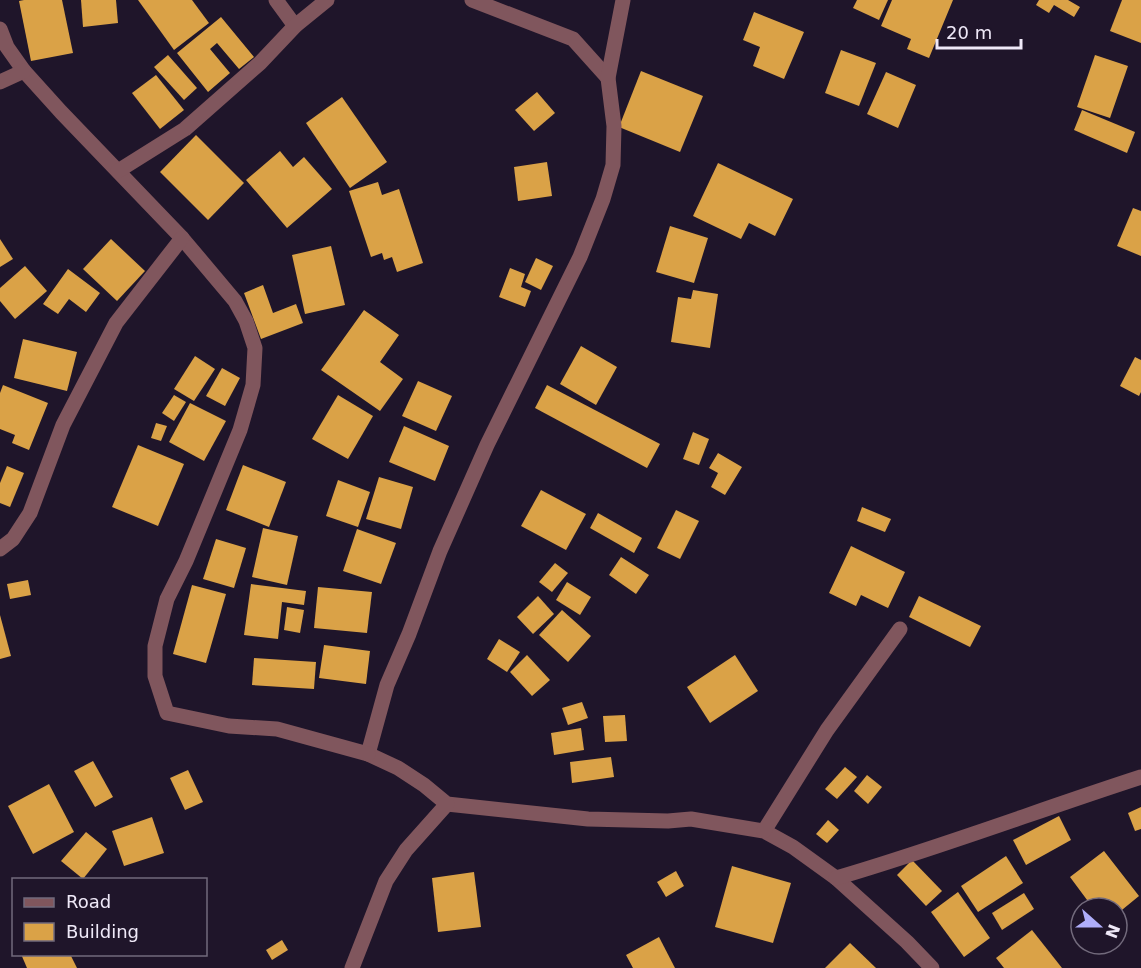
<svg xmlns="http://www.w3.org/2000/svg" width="1141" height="968" viewBox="0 0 1141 968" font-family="'DejaVu Sans',sans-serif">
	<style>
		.building { fill: #daa247 }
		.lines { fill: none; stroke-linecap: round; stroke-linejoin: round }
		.street { stroke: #80565d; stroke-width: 15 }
	</style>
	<rect width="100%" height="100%" fill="#1f152a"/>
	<g class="building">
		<path d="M24,0h38l11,53 -42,8 -12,-60z"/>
		<path d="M81,0h35l2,23 -35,4z"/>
		<path d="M138,0h54l17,23 -35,27z"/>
		<path d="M857,0h31l-9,20 -26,-12z"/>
		<path d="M892,0h61l-24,58 -22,-9 4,-10 -30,-13z"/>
		<path d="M1039,0h29l12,7 -6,10 -20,-12 -5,8 -13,-8z"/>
		<path d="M1122,0h19v43l-31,-12z"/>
		<path d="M754,12l50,20 -20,47 -31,-13 7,-19 -17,-7z"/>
		<path d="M221,17l33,40 -15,12 -22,-26 -7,6 20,24 -22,19 -31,-39z"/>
		<path d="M841,50l35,13 -17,43 -34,-13z"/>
		<path d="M168,55l29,33 -13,12 -30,-33z"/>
		<path d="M1095,55l33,11 -18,52 -33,-11z"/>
		<path d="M641,71l62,25 -23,56 -61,-25z"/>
		<path d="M886,72l30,13 -18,43 -31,-14z"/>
		<path d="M156,75l28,35 -24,19 -28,-36z"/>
		<path d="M537,92l18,21 -21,18 -19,-21z"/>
		<path d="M342,97l45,65 -37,26 -44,-65z"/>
		<path d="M1082,110l53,22 -8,21 -53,-23z"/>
		<path d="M196,135l48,48 -36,37 -48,-48z"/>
		<path d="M280,151l13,16 11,-10 28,32 -45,39 -41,-48z"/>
		<path d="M547,162l5,34 -34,5 -4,-34z"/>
		<path d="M718,163l75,36 -18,37 -26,-13 -8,16 -48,-23z"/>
		<path d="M378,182l4,13 17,-6 24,74 -26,9 -5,-15 -8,3 -2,-7 -11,4 -22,-66z"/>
		<path d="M1133,208l8,3v45l-24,-10z"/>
		<path d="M670,226l38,12 -14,45 -38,-11z"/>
		<path d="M0,239l13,20 -13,8z"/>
		<path d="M111,239l34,32 -28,30 -34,-32z"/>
		<path d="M331,246l14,59 -40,9 -13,-59z"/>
		<path d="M536,258l17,8 -12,24 -16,-8z"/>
		<path d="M25,266l22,25 -32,28 -15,-18v-13z"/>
		<path d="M510,268l15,6 -4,13 10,4 -6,16 -26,-10z"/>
		<path d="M68,269l32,24 -14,19 -17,-13 -11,15 -15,-10z"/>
		<path d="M263,285l10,28 23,-9 7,19 -42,16 -17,-46z"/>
		<path d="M693,290l25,4 -8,54 -39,-6 7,-45 13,2z"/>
		<path d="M364,310l35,25 -19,27 23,17 -23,32 -59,-41z"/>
		<path d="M23,339l54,13 -10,39 -53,-13z"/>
		<path d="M581,346l36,21 -21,38 -36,-21z"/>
		<path d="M195,356l20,13 -21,32 -20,-12z"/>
		<path d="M1135,357l6,3v32l-2,4 -19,-10z"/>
		<path d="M222,368l18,10 -15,28 -19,-10z"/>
		<path d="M418,381l34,15 -16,35 -34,-15z"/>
		<path d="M3,385l45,18 -19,47 -17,-7 3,-8 -15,-6v-36z"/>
		<path d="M547,385l113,59 -13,24 -112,-60z"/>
		<path d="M174,395l12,7 -12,19 -12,-8z"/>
		<path d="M338,395l35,21 -25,43 -36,-20z"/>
		<path d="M190,403l36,18 -22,40 -35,-19z"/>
		<path d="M156,423l11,3 -6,15 -10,-3z"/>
		<path d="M404,426l45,20 -14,35 -46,-19z"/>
		<path d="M693,432l16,7 -10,26 -16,-6z"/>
		<path d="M138,445l46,19 -26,62 -46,-19z"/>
		<path d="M718,453l24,14 -17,28 -14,-8 7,-14 -9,-5z"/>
		<path d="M243,465l43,17 -17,45 -43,-17z"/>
		<path d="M7,466l17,7 -14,34 -10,-4v-20z"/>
		<path d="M379,477l34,10 -12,42 -35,-10z"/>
		<path d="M338,480l32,12 -12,35 -32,-11z"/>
		<path d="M541,490l45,24 -20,36 -45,-24z"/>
		<path d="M862,507l29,12 -6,13 -28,-11z"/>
		<path d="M676,510l23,11 -19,38 -23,-11z"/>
		<path d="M598,513l44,25 -8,15 -44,-25z"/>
		<path d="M263,528l35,8 -11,49 -35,-8z"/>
		<path d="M357,529l39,14 -15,41 -38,-13z"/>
		<path d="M216,539l30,9 -12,40 -31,-9z"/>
		<path d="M851,546l54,26 -17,36 -27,-13 -5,11 -27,-13z"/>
		<path d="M621,557l28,18 -13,19 -27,-19z"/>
		<path d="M555,563l13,10 -16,19 -13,-10z"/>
		<path d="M28,580l3,15 -21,4 -3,-15z"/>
		<path d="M567,582l24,15 -11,18 -24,-15z"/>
		<path d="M251,584l55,7 -2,14 -22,-3 -4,37 -34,-4z"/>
		<path d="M192,585l34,9 -20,69 -33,-9z"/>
		<path d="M318,587l54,5 -5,41 -53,-5z"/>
		<path d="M538,596l16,18 -21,20 -16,-17z"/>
		<path d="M919,596l62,30 -11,21 -61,-30z"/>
		<path d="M287,607l17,3 -4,23 -16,-3z"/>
		<path d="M562,610l29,26 -23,26 -29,-27z"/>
		<path d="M0,615l11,41 -11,3z"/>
		<path d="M499,639l21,13 -13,20 -20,-13z"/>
		<path d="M324,645l46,6 -4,33 -47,-6z"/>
		<path d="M527,655l23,25 -18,16 -22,-24z"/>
		<path d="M735,655l23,36 -48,32 -23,-36z"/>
		<path d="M254,658l62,4 -2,27 -62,-4z"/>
		<path d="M582,702l6,16 -20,7 -6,-17z"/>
		<path d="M625,715l2,26 -22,1 -2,-26z"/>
		<path d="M581,728l3,22 -30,5 -3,-22z"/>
		<path d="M611,757l3,20 -42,6 -2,-21z"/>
		<path d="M93,761l20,36 -18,10 -21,-36z"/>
		<path d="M845,767l12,10 -20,22 -12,-10z"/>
		<path d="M188,770l15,32 -18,8 -15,-32z"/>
		<path d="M867,775l15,12 -14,17 -14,-13z"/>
		<path d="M49,784l25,48 -41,22 -25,-48z"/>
		<path d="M1141,807v22l-6,2 -7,-18z"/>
		<path d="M1059,816l12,24 -45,25 -13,-25z"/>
		<path d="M152,817l12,36 -40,13 -12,-35z"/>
		<path d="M828,820l11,10 -12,13 -11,-9z"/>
		<path d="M86,832l21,17 -24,30 -22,-18z"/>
		<path d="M1104,851l35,45 -22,18v-6h-24l-23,-31z"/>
		<path d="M1006,856l17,27 -45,29 -17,-26z"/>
		<path d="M912,860l30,31 -16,15 -29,-31z"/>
		<path d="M732,866l59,17 -18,60 -58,-16z"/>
		<path d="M676,871l8,15 -18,11 -9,-15z"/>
		<path d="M474,872l7,55 -43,5 -6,-54z"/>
		<path d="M958,892l32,46 -26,19 -33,-45z"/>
		<path d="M1024,893l10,16 -32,21 -10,-17z"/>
		<path d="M1032,930l30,38h-58l-8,-10z"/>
		<path d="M659,937l16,31h-42l-7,-13z"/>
		<path d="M282,940l6,10 -16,10 -6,-10z"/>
		<path d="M850,943l26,25h-51z"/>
		<path d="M21,954h49l7,14h-50z"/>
	</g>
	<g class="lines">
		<g class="street">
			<path d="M276,0l19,26"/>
			<path d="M472,0l101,39 35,39"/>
			<path d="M623,0l-15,78 6,48 -1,39 -10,34 -23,58 -93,188 -47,106 -31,83 -22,51 -19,69 30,14 26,17 23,19 141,15 80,2 23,-2 73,12 29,16 43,31 71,64 25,26"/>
			<path d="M0,29l7,18 17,24 37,41 121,126 53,63 11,20 9,27 -2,37 -13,45 -54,131 -19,38 -12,47v30l12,37 62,13 48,3 91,25"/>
			<path d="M0,82l24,-11"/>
			<path d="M118,171l67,-42 75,-66 35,-37 32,-26"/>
			<path d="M0,549l13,-10 17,-26 33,-88 53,-102 66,-85"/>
			<path d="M764,831l63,-101 73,-101"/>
			<path d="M836,878c103,-30 203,-68 305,-101"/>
			<path d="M352,968l34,-87 20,-31 41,-46"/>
		</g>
	</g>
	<rect x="12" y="878" width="195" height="78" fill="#1f152a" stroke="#726a7c" stroke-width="1.5"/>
	<rect x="24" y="898" width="30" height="9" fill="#80565d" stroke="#726a7c" stroke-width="1.5"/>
	<text x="66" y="908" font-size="18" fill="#efe9f8">Road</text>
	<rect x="24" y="923" width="30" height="18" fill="#daa247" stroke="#726a7c" stroke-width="1.5"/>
	<text x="66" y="938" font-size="18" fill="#efe9f8">Building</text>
	<g transform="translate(1099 926) rotate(111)"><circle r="28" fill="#1f152a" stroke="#726a7c" stroke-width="1.5"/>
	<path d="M0-4.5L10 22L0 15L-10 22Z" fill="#afaefa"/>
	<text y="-9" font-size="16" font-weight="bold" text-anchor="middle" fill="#efe9f8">N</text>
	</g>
	<path d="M937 39v9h84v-9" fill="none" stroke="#efe9f8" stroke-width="3"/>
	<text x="946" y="39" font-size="18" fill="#efe9f8" stroke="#1f152a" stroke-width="4.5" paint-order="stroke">20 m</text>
</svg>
